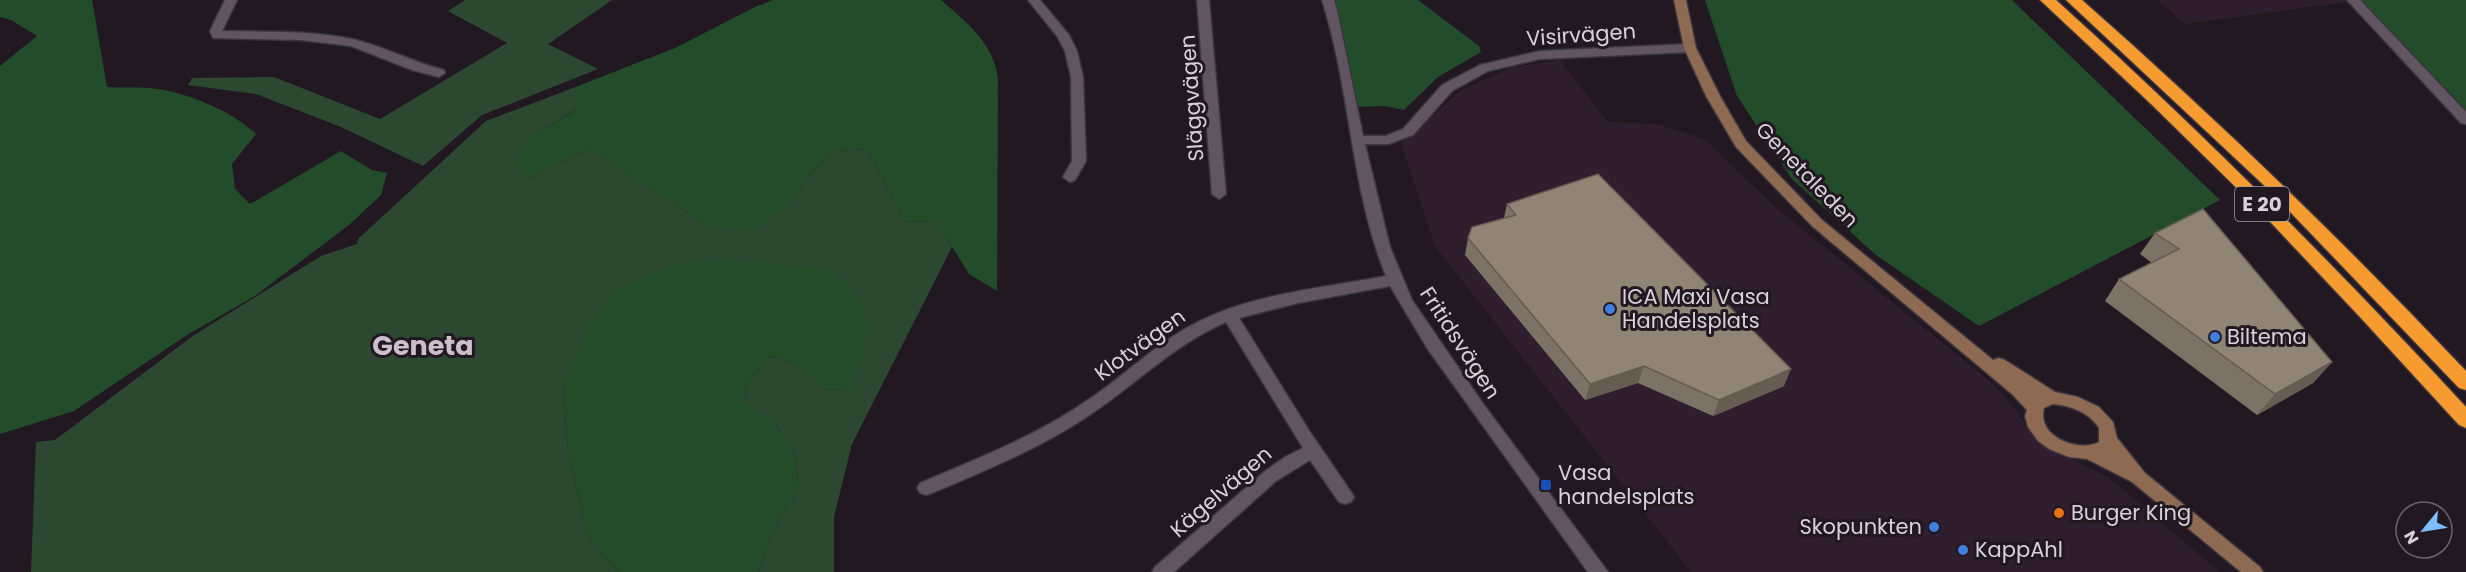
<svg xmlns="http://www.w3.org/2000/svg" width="2466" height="572" viewBox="0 0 2466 572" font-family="Poppins,sans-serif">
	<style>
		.built { fill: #2e1e2e }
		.green { fill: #2d4831 }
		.forest { fill: #224c2a }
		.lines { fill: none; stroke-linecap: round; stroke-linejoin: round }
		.street-casing { stroke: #3d353d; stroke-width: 3 }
		.secondary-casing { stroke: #3d353d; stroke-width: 3 }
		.highway-casing { stroke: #3d353d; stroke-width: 3 }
		.street { fill: #625562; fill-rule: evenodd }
		.secondary { fill: #8e6a53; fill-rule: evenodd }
		.highway { fill: #f69b30; fill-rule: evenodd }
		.wall { fill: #7c7265 }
		.shaded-wall { fill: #655c52 }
		.building { fill: #908475; stroke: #655c52; stroke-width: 1.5 }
		.shop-dot { fill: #3f7fe0; stroke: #221822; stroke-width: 2 }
		.transit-dot { fill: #1a4fb4; stroke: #221822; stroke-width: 2 }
		.food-dot { fill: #e8710a; stroke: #221822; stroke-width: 2 }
		.labels { text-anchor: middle; stroke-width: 6; stroke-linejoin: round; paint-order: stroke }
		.shield { fill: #221822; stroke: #a29aa2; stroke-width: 1.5 }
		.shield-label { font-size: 20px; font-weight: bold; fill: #d9d1d9 }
		.street-label { font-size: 21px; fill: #d9d1d9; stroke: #221822 }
		.poi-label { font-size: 21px; fill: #d9d1d9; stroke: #221822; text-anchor: start }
		.district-label { font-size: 27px; font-weight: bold; fill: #cdbecc; stroke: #221822 }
	</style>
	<rect width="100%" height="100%" fill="#221822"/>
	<g class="built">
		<path d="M2158,0h196v1l-169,23z"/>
		<path d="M1560,60l47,61 53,4 44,14 71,68 217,176 20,22 26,38 70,34 112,95h-529l-256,-326 -34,-103 59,-52 53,-24z"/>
	</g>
	<g class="green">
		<path d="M465,0h147l-64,44 50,25 -116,46 -59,51 -82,-39 -85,-33 -68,-9 4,-7 82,-1 106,42 127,-76 -59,-32z"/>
		<path d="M578,86l-2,23 -46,29 -4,43 31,-17 34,-14 116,76 83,-20 22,-34 23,-21 33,-2 37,73 31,-1 16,26 -100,197 -18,73v55h-74l-1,-3 18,-46 22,-33 -4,-35 -20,-33 -32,-22 7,-21 20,-23 25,8 30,25 27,2 5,-25 5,-62 -30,-34 -269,116 5,65 19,85 31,36h-587l5,-130 19,-2 139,-105 127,-79 36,-12 1,-5 128,-118z"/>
	</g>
	<g class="forest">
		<path d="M0,0h92l15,87c14,1 28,0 42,1 36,3 81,22 107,46l-24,30 3,25 15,15 91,-53 31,19 15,3 -6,22 -32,30 -94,71 -68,39 -113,76 -74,23v-368l37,-30 -26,-16 -11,-3z"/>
		<path d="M773,0h168c26,23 54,44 57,80l-1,211 -28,-17 -33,-53 -31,1 -37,-73 -33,2 -23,21 -22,34 -38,25 -45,-5 -116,-76 -34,14 -31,17 -10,-20 14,-23 45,-28 3,-24 97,-38 82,-42z"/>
		<path d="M1334,0h84l61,46 2,6 -43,25 -34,33 -20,-4 -29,1z"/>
		<path d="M1705,0h307l208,200 -241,126 -103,-71 -84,-76 -55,-83z"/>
		<path d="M2354,0h112v120z"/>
		<path d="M723,258l110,12c9,10 22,21 28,33 15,27 -3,61 -9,88l-27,-2 -30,-25 -25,-8 -20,23 -7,21 32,22 20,33 4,35 -22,33 -18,46 1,3h-142l-31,-36 -19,-85 -5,-65 26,-63 27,-34 57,-24z"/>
	</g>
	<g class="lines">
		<g class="street-casing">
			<g id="street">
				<path d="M225,0h12l-15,31c43,1 87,-1 130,8 31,7 60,23 92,31l1,3 -6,4 -27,-7 -61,-24 -50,-6 -88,-2 -3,-7z"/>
				<path d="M1028,0h12l29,35 8,16 6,26 3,84 -11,19 -5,2 -7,-5 9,-16 -1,-84 -6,-26 -8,-15z"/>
				<path d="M1197,0h12l17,194 -7,5 -7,-5z"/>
				<path d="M1322,0h12l3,10 26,126h23l17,-7 39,-44 38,-20 60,-14 150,-7 6,4 -6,4 -150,7 -52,12 -36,20 -39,44 -25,9h-23l25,103 22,53 72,105 124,167h-20l-161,-224 -37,-62 -92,17 -59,15 71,114 41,60 3,5 -3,5 -6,2 -6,-2 -29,-42 -34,21 -102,91h-22l3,-5 109,-95 21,-15 18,-9 -77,-126c-53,23 -93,65 -141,96 -47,31 -101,53 -153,75l-6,2 -6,-2 -3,-5 3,-5c57,-24 116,-47 168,-83 38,-25 70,-59 112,-79 57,-28 124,-33 186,-45 -36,-89 -35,-186 -64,-276z"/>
				<path d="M2347,0h13l106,112v12l-5,-1z"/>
			</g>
		</g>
		<g class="secondary-casing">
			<path id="secondary" d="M1674,0h12l10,48 24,48 26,45 76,79 171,140 6,-2 6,2 50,32 23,5 21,10 14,15 4,16 28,35 115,94 3,5h-22l-109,-90 -45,-23 -18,-2 -20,-8 -11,-8 -10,-14 -3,-11 2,-6 -14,-15 -201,-169 -76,-79 -30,-51 -22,-48zM2053,404c18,2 36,8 46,24v14c-21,11 -63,-6 -55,-34z"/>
		</g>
		<g class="highway-casing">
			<g id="highway">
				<path d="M2040,0h16c143,129 279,265 410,407v21l-7,-3 -100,-109 -102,-108 -106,-104z"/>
				<path d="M2066,0h16c134,118 261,241 384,371v19l-7,-2 -190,-198z"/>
			</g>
		</g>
		<use href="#street" class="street"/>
		<use href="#secondary" class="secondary"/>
		<use href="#highway" class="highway"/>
	</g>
	<g class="wall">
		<path d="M1507,204l277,182 -71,30 -75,-33 -53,17 -120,-145 3,-17 36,-20z"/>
		<path d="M2203,209l129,153 -19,21 -56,32 -152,-114 14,-22 33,-16 -12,-9 15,-21z"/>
	</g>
	<g class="shaded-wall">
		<path d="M2332,362l-19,21 -56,32 18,-21z"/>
		<path d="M1644,366l-6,17 -53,17 5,-16z"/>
		<path d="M1791,369l-7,17 -71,30 6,-16z"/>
	</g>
	<g class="building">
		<path d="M1598,174l193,195 -72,31 -75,-34 -54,18 -122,-146 4,-11 44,-12 -9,-11z"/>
		<path d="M2203,209l129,153 -57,32 -156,-115 60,-30 -24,-16z"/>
	</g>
	<g class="shop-dot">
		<circle cx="1610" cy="309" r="6"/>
		<circle cx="2215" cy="337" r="6"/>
		<circle cx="1934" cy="527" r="6"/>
		<circle cx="1963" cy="550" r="6"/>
	</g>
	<rect class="transit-dot" x="1540" y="479" width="12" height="12" rx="3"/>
	<circle class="food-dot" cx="2059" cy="513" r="6"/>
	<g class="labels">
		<rect class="shield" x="2235" y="187" width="54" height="34" rx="4.5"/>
		<g class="shield-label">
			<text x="2262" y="211">E 20</text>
		</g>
		<g class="street-label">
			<text transform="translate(1581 35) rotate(-4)" y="7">Visirvägen</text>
			<text transform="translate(1192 98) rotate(-94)" y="7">Släggvägen</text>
			<text transform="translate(1807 175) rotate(46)" y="7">Genetaleden</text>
			<text transform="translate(1460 343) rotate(57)" y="7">Fritidsvägen</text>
			<text transform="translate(1140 345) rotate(-36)" y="7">Klotvägen</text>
			<text transform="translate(1221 492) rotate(-41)" y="7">Kägelvägen</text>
		</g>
		<g class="poi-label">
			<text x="1622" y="304">ICA Maxi Vasa<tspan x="1622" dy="24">Handelsplats</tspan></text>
			<text x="2227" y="344">Biltema</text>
			<text x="1558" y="480">Vasa<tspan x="1558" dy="24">handelsplats</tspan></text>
			<text x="2071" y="520">Burger King</text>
			<text x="1922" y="534" text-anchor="end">Skopunkten</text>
			<text x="1975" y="557">KappAhl</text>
		</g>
		<g class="district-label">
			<text x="423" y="355">Geneta</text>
		</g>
	</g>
	<g transform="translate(2424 530) rotate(240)"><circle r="28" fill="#221822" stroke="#6b626b" stroke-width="1.5"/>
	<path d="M0-4.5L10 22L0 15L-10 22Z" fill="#7cbef9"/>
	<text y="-9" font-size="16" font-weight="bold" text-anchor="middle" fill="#d9d1d9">N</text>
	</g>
</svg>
